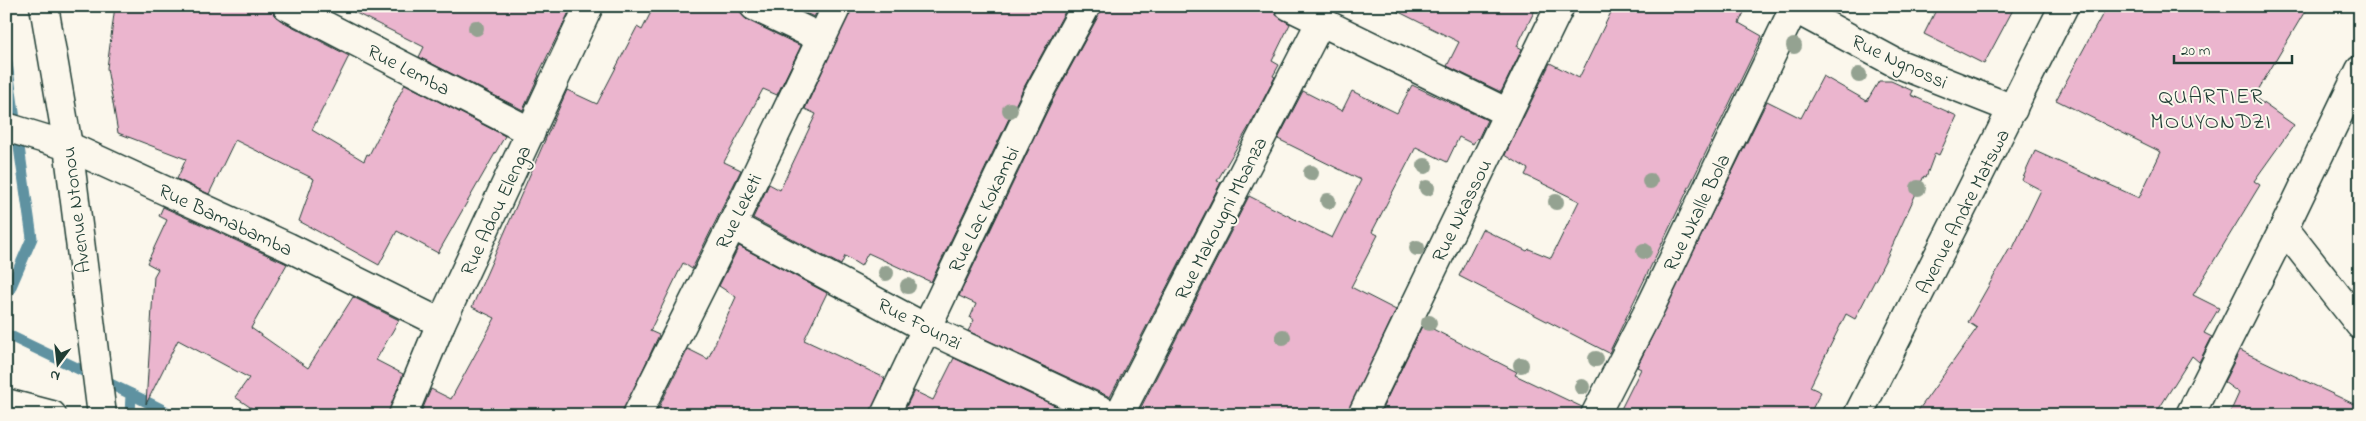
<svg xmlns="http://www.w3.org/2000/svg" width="2366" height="421" viewBox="0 0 2366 421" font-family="'Indie Flower',sans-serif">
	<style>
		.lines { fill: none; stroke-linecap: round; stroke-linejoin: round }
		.stream { stroke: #5e92a1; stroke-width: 11 }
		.building { fill: #ebb5ce; stroke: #1f3d34 }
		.street-casing { stroke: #1f3d34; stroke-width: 31 }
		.secondary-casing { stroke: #1f3d34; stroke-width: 31 }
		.street { stroke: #fbf7ec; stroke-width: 28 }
		.secondary { stroke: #fbf7ec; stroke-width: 28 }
		.tree { fill: #94a291 }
		.labels { text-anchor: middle; stroke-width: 4; stroke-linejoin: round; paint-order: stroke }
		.street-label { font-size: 20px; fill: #1f3d34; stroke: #fbf7ec }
		.quarter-label { font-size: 22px; letter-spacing: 1px; fill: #1f3d34; stroke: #fbf7ec }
	</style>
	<rect width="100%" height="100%" fill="#fbf7ec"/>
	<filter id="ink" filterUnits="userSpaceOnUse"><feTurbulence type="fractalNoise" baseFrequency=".02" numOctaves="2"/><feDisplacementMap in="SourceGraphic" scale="10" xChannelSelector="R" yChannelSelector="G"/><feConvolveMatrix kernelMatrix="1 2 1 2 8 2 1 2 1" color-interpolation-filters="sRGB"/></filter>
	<g filter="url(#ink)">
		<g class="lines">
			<g class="stream">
				<path d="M6,56l26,182 -26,60"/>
				<path d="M6,334l125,60 -1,21"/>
				<path d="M131,394l42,21"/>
			</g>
		</g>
		<g class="building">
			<path d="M115,6l156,1 3,8 6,5 69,36 -37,74 52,31 3,-7 2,1 36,-71 100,52 -67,117 -41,-22 -18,34 -80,-44 15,-42 -79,-39 -26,54 -32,-15 9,-20 -68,-26 -11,-65z"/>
			<path d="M342,6h230l-34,69h1l-16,35 -104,-53 5,-10z"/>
			<path d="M654,6h85l2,8 6,6 54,26 -24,49 -14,-6 -39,73 17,8 -49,99 -9,-6 -33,68 9,4 -37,80h-202l11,-26 20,10 44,-81 -23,-11 95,-217 30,14 40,-77 5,3z"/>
			<path d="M791,6h29l-6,11z"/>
			<path d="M852,6h216l-45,83 -92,193 -63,-29 -7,13 -16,-10 -4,9 -88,-47 16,-34 11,6 36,-76 -11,-5z"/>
			<path d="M1102,6h172l2,9 14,9 -18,37 7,4 -6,11 2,1 -25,48 -33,56 4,1 -111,215 -142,-66 6,-11 -4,-2 6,-14 -17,-8 92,-193 49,-90z"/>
			<path d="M1387,6h150l-20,40 5,3 -21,43 -54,-26 12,-24z"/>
			<path d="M1614,6h133l-8,17 23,13 -153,317 -150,-77 23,-47 45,22 2,-2 22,9 28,-57 -54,-26 3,-6 -23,-14 45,-92 29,15z"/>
			<path d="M1938,6h77l-31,58 -60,-30z"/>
			<path d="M2107,6h201l-54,91 40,28 -40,56 6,4 -67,110 26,13 -15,25 8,4 -13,25 -7,-6 -37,59h-240l62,-87 -9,-6 42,-74 2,2 29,-60 -19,-10 13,-29 104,47 22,-46 -105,-52z"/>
			<path d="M1823,76l44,25 12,-20h12l22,10 -2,4 46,21 -18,39 -4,-2 -9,24 -2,-1 -36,79 -33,64 -9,-5 -36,73 11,5 -12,23h-191l23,-46 -4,-2 130,-266 34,17z"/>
			<path d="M1412,85l75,35 -9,19 -1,-1 -4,6 -14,-7 -12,25 -31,-15 -44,85 6,3 -27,52 45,23 -49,105h-210l112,-219 83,42 29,-58 -83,-41 25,-48 39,20 10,-20 45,22z"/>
			<path d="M163,207l124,57 -36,64 57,40 45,-71 46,23 -23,40 27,14 -15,41h-126l-27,-18 14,-19 -71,-38 -32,64 8,-128 4,-7 -11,-6 20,-43 -8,-4z"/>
			<path d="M739,246l88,47 -23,47 81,38 -15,37h-215l33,-66 20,10 28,-62 -17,-11z"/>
			<path d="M1423,324l94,48 -2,3 67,32 -2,8h-201z"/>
			<path d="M2240,350l120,57v8h-131l10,-22 -15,-11z"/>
			<path d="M954,358l120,57h-172l12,-24 19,9z"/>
		</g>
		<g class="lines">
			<g class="street-casing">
				<g id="street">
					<path d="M287,6l244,126"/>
					<path d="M754,6l67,32"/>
					<path d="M1289,6l219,107"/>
					<path d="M1790,6l104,56 119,47"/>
					<path d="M6,127l62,19 220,101 153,76"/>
					<path d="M732,225l194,103 185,87"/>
					<path d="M2284,228l76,97"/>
					<path d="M6,403l46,12"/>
					<path d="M403,415l38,-92 148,-317"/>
					<path d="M637,415l95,-190 105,-219"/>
					<path d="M885,415l152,-319 49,-90"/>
					<path d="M1119,415l202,-394"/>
					<path d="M1362,415l198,-409"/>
					<path d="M1595,415l56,-109 143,-298"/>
					<path d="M1858,415l206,-409"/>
					<path d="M2190,415l94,-187 76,-158"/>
				</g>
			</g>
			<g class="secondary-casing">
				<path id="secondary" d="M44,6l24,140 34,269"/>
			</g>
			<use href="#street" class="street"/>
			<use href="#secondary" class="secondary"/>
		</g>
		<g class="tree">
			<circle cx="476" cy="28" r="8"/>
			<circle cx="1794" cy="46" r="8"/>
			<circle cx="1859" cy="75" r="8"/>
			<circle cx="1010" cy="110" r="8"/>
			<circle cx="1425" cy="166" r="8"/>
			<circle cx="1311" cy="173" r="8"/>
			<circle cx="1650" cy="181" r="8"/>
			<circle cx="1427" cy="188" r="8"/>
			<circle cx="1918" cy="188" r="8"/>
			<circle cx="1328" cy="201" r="8"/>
			<circle cx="1556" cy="202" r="8"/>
			<circle cx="1417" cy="248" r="8"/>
			<circle cx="1644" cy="251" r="8"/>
			<circle cx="886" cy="273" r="8"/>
			<circle cx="908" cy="286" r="8"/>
			<circle cx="1429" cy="323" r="8"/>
			<circle cx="1283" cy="337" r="8"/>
			<circle cx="1596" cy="359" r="8"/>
			<circle cx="1521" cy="365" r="8"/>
			<circle cx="1582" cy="387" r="8"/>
		</g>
	</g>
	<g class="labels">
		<g class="street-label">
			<text transform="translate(1900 61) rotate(25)" y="7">Rue Ngnossi</text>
			<text transform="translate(409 69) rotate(27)" y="7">Rue Lemba</text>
			<text transform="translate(983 209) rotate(-64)" y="7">Rue Lac Kokambi</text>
			<text transform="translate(75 210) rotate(-97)" y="7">Avenue Ntonou</text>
			<text transform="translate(495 210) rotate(-65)" y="7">Rue Adou Elenga</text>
			<text transform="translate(1461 210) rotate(-64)" y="7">Rue Nkassou</text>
			<text transform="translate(738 211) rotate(-64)" y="7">Rue Leketi</text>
			<text transform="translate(1962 211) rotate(-63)" y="7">Avenue Andre Matswa</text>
			<text transform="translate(1696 212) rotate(-64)" y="7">Rue Nkalle Bola</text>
			<text transform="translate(1220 218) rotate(-63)" y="7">Rue Makougni Mbanza</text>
			<text transform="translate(226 219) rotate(25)" y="7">Rue Bamabamba</text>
			<text transform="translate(920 323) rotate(27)" y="7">Rue Founzi</text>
		</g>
		<g class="quarter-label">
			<text x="2211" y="103">QUARTIER<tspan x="2211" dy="25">MOUYONDZI</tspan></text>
		</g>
	</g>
	<rect width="2366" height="421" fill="none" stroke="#fbf7ec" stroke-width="25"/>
	<rect x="12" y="12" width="2341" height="396" fill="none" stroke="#1f3d34" stroke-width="2" filter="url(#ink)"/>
	<g transform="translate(58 364) rotate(195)" stroke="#fbf7ec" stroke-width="4" paint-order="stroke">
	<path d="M0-4L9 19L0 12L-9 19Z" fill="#1f3d34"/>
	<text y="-8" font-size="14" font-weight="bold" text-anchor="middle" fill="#1f3d34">N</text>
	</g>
	<path d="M2174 55v8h118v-8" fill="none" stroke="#1f3d34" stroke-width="2.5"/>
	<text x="2181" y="55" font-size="15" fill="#1f3d34" stroke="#fbf7ec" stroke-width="4" paint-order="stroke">20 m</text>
</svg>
